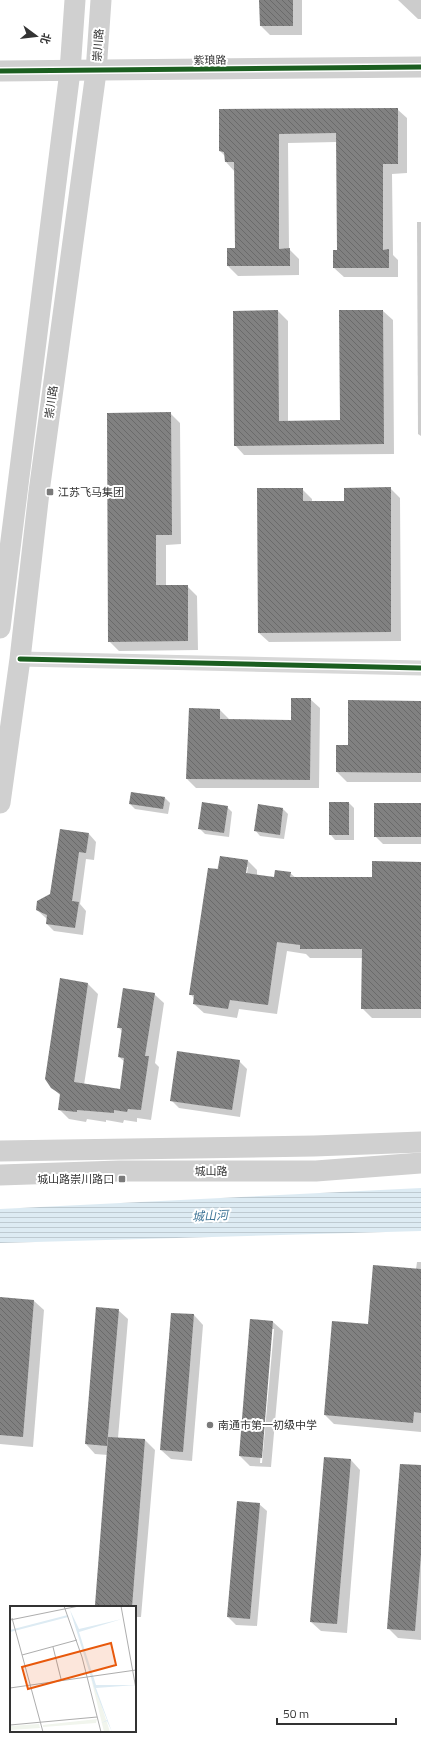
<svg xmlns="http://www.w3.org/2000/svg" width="421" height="1742" viewBox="0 0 421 1742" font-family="'Titillium Web','Noto Sans SC',sans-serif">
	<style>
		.water { fill: url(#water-rules) }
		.shadow { fill: #0003; fill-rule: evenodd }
		.building { fill: url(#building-back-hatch) }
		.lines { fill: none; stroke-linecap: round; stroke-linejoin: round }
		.street { stroke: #d7d7d7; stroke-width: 15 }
		.secondary { stroke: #d0d0d0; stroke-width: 21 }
		.cycleway-casing { stroke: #fff; stroke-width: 8 }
		.cycleway { stroke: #1b5e20; stroke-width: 5 }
		.poi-dot { fill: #7a7a7a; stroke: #fff; stroke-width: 1.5 }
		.labels { text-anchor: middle; stroke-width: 4; stroke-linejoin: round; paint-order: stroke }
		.street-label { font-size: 11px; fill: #333; stroke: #fff }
		.poi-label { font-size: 11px; fill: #333; stroke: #fff; text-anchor: start }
		.water-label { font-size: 12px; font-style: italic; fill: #3f7597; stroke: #fff }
		.inset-river { fill: none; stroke: #ddebf3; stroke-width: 2 }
		.inset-road { fill: none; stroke: #adadad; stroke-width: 1 }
		.view { fill: #e8590c; fill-opacity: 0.15; stroke: #e8590c; stroke-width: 2 }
		.inset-edge { fill: none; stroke: #333; stroke-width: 2 }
	</style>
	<defs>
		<pattern id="water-rules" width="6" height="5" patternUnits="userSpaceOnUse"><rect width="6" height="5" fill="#ddebf3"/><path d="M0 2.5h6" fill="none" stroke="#becad1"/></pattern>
		<pattern id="building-back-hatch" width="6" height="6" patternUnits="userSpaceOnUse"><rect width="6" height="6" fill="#818181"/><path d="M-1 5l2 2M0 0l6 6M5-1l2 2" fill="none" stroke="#6a6a6a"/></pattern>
	</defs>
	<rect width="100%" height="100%" fill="#fff"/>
	<path class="water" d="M421,1188v43l-421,12v-34z"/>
	<g class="shadow">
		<path d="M260,0h42v35h-32l-9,-9z"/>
		<path d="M398,0h23v19h-3z"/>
		<path d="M397,109l10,9v55l-15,1 1,81 5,5v17h-54l-10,-9 4,-17 -1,-109 -49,1 1,106 10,10v16l-61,1 -10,-10v-17h8l-1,-77 -9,-10v-5l-6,-6v-41z"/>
		<path d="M417,222h4v214l-3,-2z"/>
		<path d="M278,311l10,10v101l53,-1 -1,-110h43l10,9 1,134 -150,1 -9,-10z"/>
		<path d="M170,413l10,10 1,121 -15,1v41h21l10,10 1,54 -79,1 -10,-10z"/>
		<path d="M390,488l10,10 1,143 -132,1 -10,-9 43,-144 10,10v3h33z"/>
		<path d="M310,699l10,9 -1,80h-123l-9,-9 33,-69 9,9 63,2z"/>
		<path d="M421,702v80h-74l-10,-10 12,-26z"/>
		<path d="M165,798l5,5 -2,11 -33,-5 -5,-5z"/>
		<path d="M349,803l5,5v32h-19l-5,-6z"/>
		<path d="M421,804v40h-38l-8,-8z"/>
		<path d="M227,807l5,5 -3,25 -24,-3 -6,-6z"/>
		<path d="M283,809l5,5 -4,25 -24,-3 -5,-6z"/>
		<path d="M89,834l7,8 -2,18 -8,-1 -6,45 6,7 -3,24 -29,-4 -7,-7v-5l-10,-9 14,-16z"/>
		<path d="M220,857l28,4 9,9v6l18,2 15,-5 6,5h77l48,-15v155h-49l-10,-10 1,-50h-53l-4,-4 -19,-3 -10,63 -38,-5 -2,9 -33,-5 -10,-9 1,-5 -5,-5zM246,867h2l-2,11h-2z"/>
		<path d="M60,980l28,4 10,10 -14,91 37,5 4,-28 -6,-5 4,-25 -4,-4 35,-34 10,9 -9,60 4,4 -8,53 -14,-2v4l-13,-2 -1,3 -17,-3v2l-19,-3 -1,3 -17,-3 -10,-10 2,-13 -9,-9z"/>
		<path d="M239,1061l8,8 -7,48 -61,-9 -8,-8z"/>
		<path d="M417,1262h4v170l-87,-8 -9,-9 44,-90 47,-56z"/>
		<path d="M0,1298l34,3 10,9 -11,137 -33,-3z"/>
		<path d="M118,1310l10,9 -10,119 27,2 10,10 -14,167h-6v-10h-37l-2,-2 12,-150 -13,-1 -9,-10z"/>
		<path d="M194,1315l9,10 -11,136 -21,-2 -10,-9z"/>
		<path d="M273,1322l10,9 -12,136 -21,-1 -10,-10zM272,1329h2l-12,134h-2z"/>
		<path d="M351,1460l9,10 -13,163 -26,-2 -10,-9z"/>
		<path d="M421,1466v174l-23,-2 -10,-10z"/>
		<path d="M259,1504l8,7 -10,115 -21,-1 -8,-8z"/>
	</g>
	<g class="building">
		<path d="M259,0h34v26h-33z"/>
		<path d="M398,108v56h-15v86l6,-1v19h-56v-18h4l-1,-117 -57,1v115l11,-1v18h-63v-18h8l-1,-86h-9l-1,-10 -5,-1v-42z"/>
		<path d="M278,310l1,111 61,-1 -1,-110h44l1,134 -150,2 -1,-135z"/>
		<path d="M171,412l1,123h-16v50h32v56l-80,1 -1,-229z"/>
		<path d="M391,487v145l-133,1 -1,-145h46v13h41v-13z"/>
		<path d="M291,698h20l-1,82 -124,-1 3,-71 31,1v10l71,1z"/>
		<path d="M348,700l73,1v72l-85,-1v-27h12z"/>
		<path d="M131,792l34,5 -2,12 -34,-5z"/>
		<path d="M202,802l26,4 -4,27 -26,-4z"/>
		<rect x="329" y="802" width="20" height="33"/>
		<rect x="374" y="803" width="47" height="34"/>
		<path d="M258,804l25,4 -3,27 -26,-4z"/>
		<path d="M60,829l29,4 -3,20 -7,-1 -7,49 7,1 -4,26 -29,-4 1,-9 -11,-5 1,-9 13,-7z"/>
		<path d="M220,856l28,4 -2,13 28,4 1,-7 16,2 -1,5h82v-16l49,1v147h-60l1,-60h-62v-4l-23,-3 -9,63 -38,-5 -2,9 -35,-5 1,-9h-5l19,-127 10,1z"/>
		<path d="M60,978l28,5 -14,99 46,7 4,-31 -6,-1 4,-29h-5l6,-40 32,5 -10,63h4l-8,54 -13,-1 -1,3 -13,-2v3l-37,-3v2l-19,-2 2,-16 -9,-6 -6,-9z"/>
		<path d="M177,1051l63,9 -8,50 -62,-9z"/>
		<path d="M373,1265l48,4v144l-7,-1 -1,11 -89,-8 8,-94 36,3z"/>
		<path d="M0,1297l34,3 -11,137 -23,-2z"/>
		<path d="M96,1307l23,2 -12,137 -22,-2z"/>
		<path d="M171,1313l23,1 -11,138 -23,-2z"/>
		<path d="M250,1319l23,2 -11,137 -23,-2z"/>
		<path d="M108,1437l37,2 -13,168 -37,-2z"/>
		<path d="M324,1457l27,2 -14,165 -27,-2z"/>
		<path d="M400,1464l21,1v89l-6,77 -28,-2z"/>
		<path d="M237,1501l23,2 -10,116 -23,-2z"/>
	</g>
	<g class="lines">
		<path class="street" d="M20,659l401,9"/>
		<g class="secondary">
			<path d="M0,71l421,-4"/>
			<path d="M0,628l70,-557 5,-71"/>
			<path d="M0,803l20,-144 19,-167 57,-420 5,-72"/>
			<path d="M0,1151l314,-5 107,-4"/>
			<path d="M0,1175l119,-4h197l105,-8"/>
		</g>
		<g class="cycleway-casing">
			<g id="cycleway">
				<path d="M0,71l421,-4"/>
				<path d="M20,659l401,9"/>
			</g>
		</g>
		<use href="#cycleway" class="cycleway"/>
	</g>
	<g class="poi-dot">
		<rect x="46" y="488" width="8" height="8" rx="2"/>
		<rect x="118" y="1175" width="8" height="8" rx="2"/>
		<circle cx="210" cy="1425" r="4"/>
	</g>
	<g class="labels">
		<g class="street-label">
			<text transform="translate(98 45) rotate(-86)" y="4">崇川路</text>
			<text transform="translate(210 60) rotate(-1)" y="4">紫琅路</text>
			<text transform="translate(51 402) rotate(-82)" y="4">崇川路</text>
			<text x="211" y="1175">城山路</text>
		</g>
		<g class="poi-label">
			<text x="58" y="496">江苏飞马集团</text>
			<text x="114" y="1183" text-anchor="end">城山路崇川路口</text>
			<text x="218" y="1429">南通市第一初级中学</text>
		</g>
		<g class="water-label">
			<text transform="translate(210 1216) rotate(-3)" y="4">城山河</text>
		</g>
	</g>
	<g transform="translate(10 1606)">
		<rect width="126" height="126" fill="#fff"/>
		<path d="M81,72l10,26 9,28h-6zM87,113l-1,4 -53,4v-2zM29,118l1,4 -30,2v-4z" fill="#f1f5ed"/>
		<path d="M60,4l9,19 43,-10 -43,13 17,53h40l-40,3 16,44 -5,-11 -6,2 6,-3 -13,-33z" fill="#ddebf3"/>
		<path class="inset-river" d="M0,25l58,-15"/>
		<path class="inset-road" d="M54,0l18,51 19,75M111,0l15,83M2,12l31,114M0,14l69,-14M43,41l8,32M12,49l55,-15M0,82l126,-18M0,119l87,-8"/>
		<path class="view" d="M101,37l5,22 -88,24 -6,-22z"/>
		<rect width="126" height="126" class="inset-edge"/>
	</g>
	<g transform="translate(36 36) rotate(105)" stroke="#ffffff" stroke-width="3" paint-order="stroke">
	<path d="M0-3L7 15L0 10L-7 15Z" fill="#333333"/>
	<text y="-6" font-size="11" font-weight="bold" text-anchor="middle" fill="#333333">北</text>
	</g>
	<path d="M277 1718v6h119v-6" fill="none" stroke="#333333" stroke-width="2"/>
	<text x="283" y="1718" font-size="12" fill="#333333" stroke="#ffffff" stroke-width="3" paint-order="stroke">50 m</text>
</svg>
